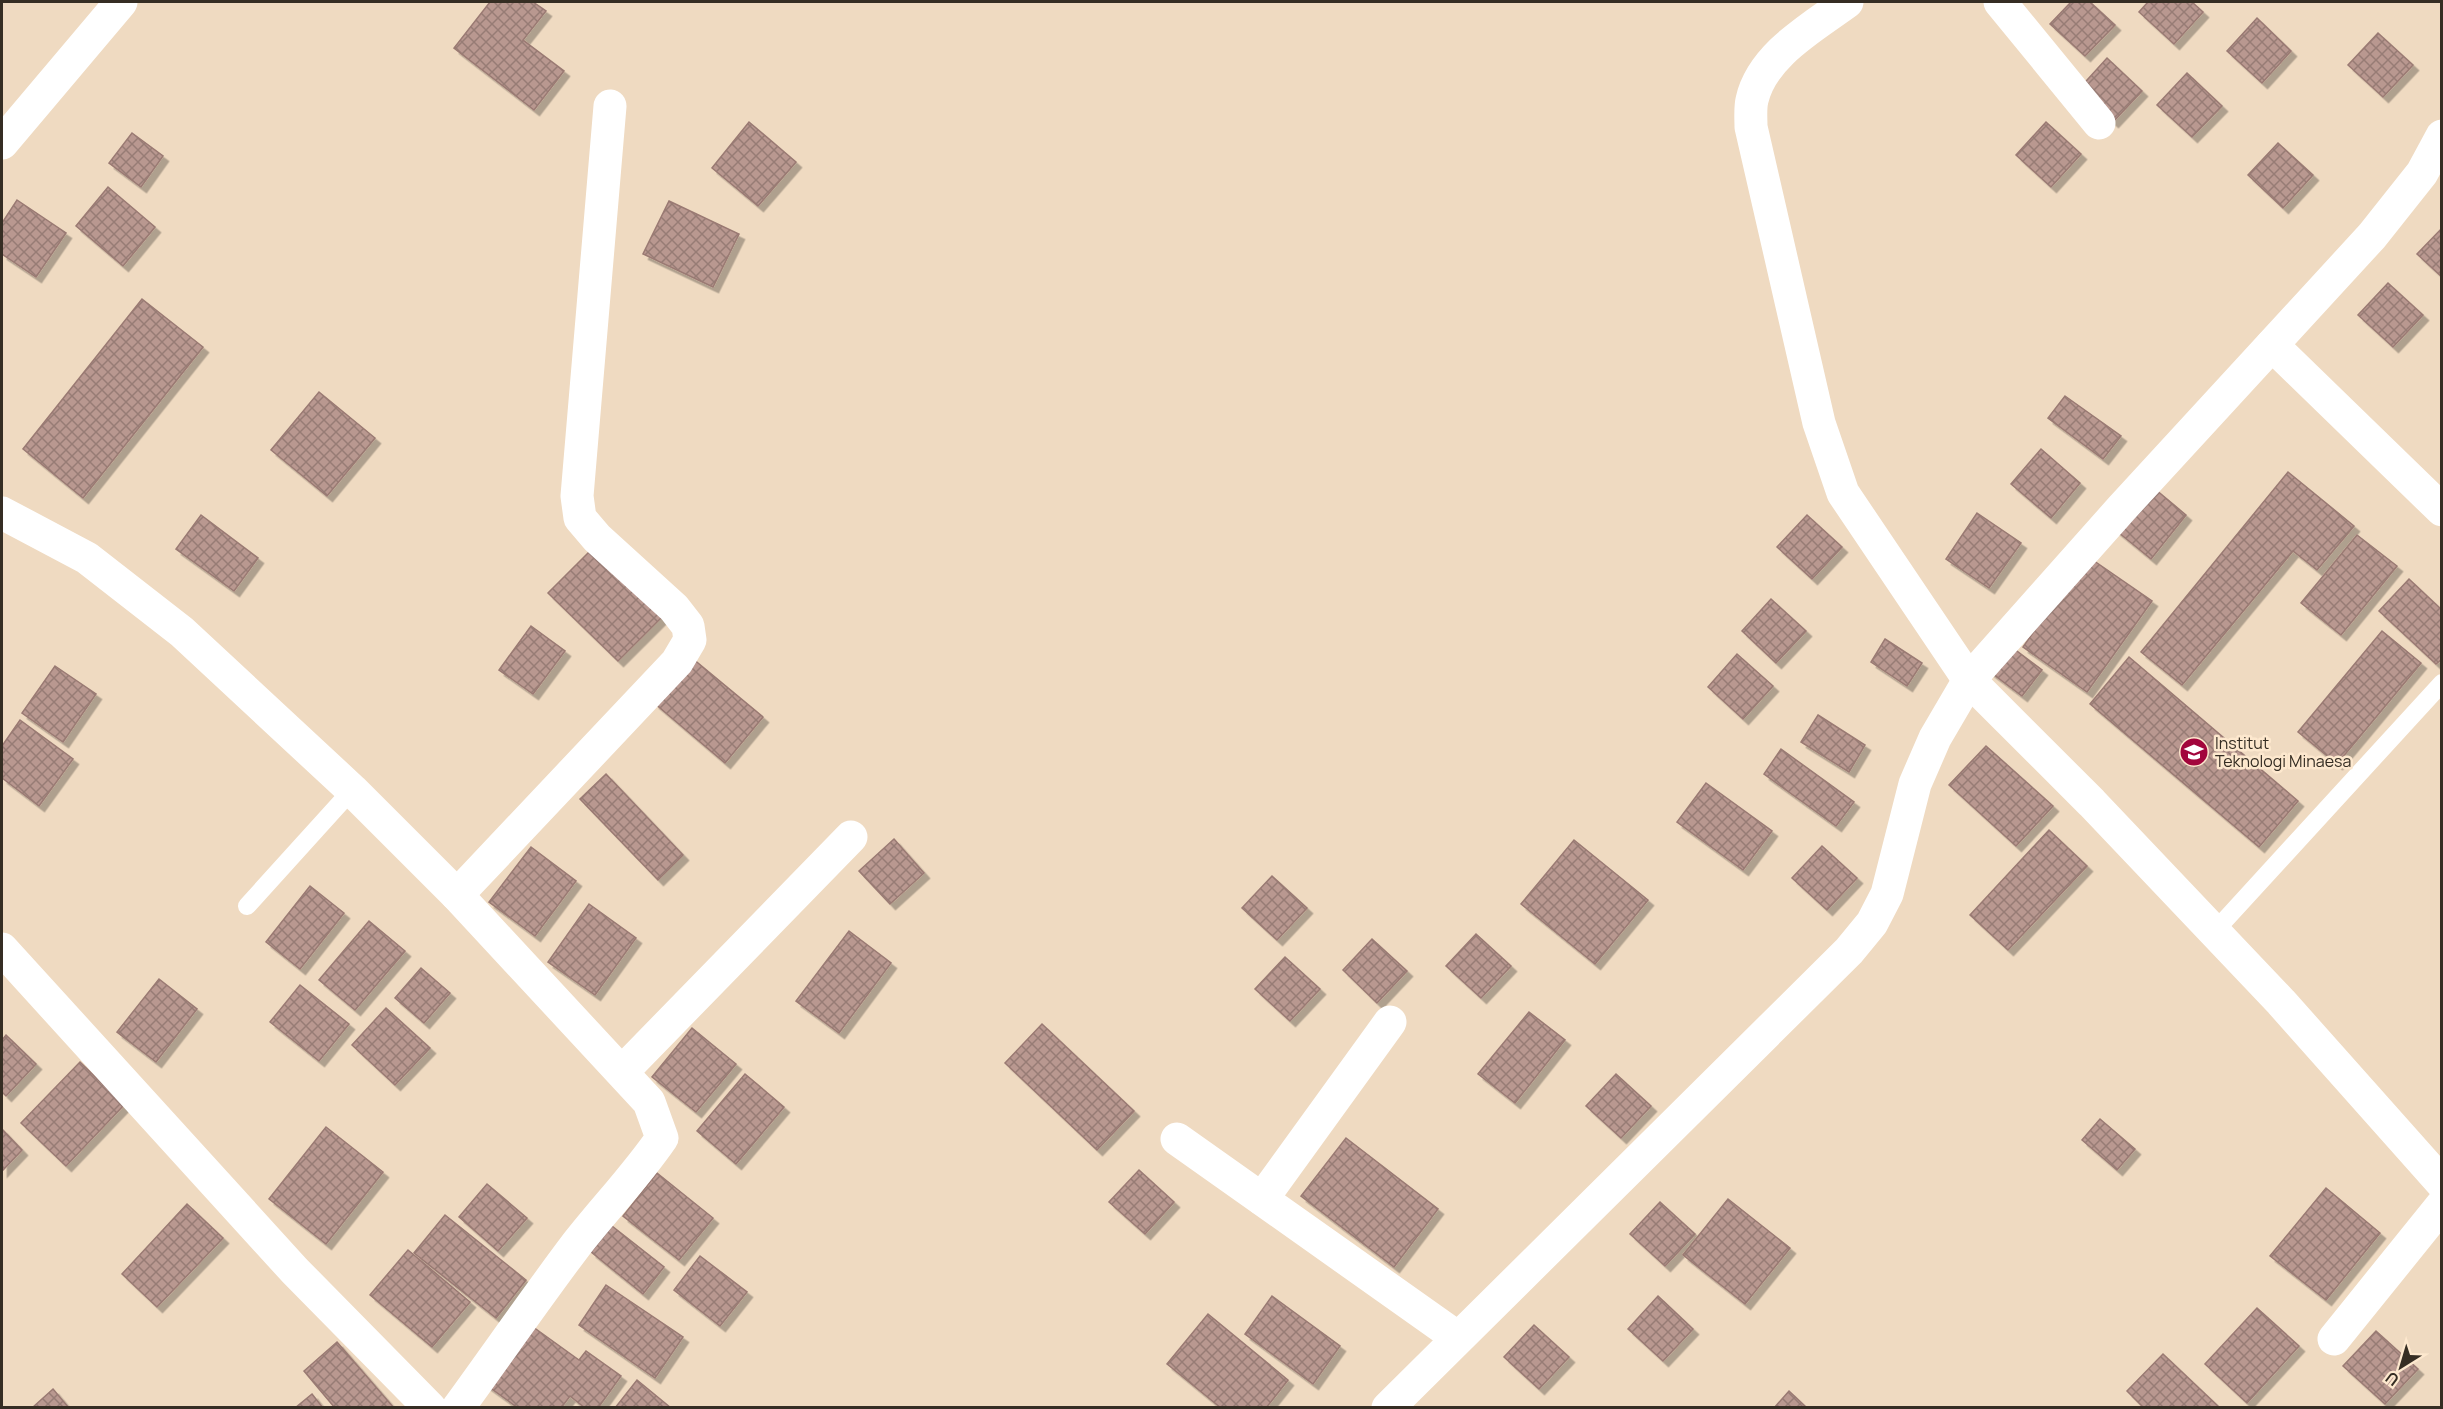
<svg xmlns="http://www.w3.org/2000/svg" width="2443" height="1409" viewBox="0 0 2443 1409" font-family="Manrope,sans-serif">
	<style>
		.building { fill: url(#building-cross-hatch); stroke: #9a7a73; stroke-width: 1.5; filter: url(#shadow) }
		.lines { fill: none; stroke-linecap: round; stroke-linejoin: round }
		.service { stroke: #fff; stroke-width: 18 }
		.minor { stroke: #fff; stroke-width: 33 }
		.labels { text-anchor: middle; stroke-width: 5; stroke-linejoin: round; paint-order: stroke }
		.poi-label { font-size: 16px; fill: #352d23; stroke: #fde8ce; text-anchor: start }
	</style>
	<defs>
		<pattern id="building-cross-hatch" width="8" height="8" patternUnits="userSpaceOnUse" patternTransform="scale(1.5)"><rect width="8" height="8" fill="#b99890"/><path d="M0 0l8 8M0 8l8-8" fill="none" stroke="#977c75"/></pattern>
		<filter id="shadow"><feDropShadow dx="5.5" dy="5.5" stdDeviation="0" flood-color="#0004"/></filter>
	</defs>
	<rect width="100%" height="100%" fill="#efdac1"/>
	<g class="building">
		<path d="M490,2h43l13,9 -23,29 41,31 -30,39 -80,-62z"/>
		<path d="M2071,2h19l25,23 -30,31 -35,-32z"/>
		<path d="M2148,2h44l11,10 -29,32 -35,-32z"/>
		<path d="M2257,18l34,33 -29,32 -35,-32z"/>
		<path d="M2378,33l35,32 -30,32 -35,-32z"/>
		<path d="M2107,58l35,33 -29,31 -35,-32z"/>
		<path d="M2187,73l35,33 -30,31 -35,-32z"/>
		<path d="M749,122l47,40 -38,44 -46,-38z"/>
		<path d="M2046,122l35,32 -30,33 -35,-32z"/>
		<path d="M132,133l31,23 -22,31 -32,-24z"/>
		<path d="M2278,143l35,32 -30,33 -35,-33z"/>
		<path d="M108,187l47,40 -32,39 -47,-40z"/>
		<path d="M17,200l49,33 -30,44 -34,-23v-31z"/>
		<path d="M669,201l70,33 -26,53 -70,-33z"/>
		<path d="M2442,228v49l-25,-23z"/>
		<path d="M2388,283l35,32 -30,32 -35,-32z"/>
		<path d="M142,299l61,48 -120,151 -60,-49z"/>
		<path d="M319,392l56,46 -48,58 -56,-46z"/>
		<path d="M2065,396l56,40 -18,23 -55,-41z"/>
		<path d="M2041,449l39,34 -29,35 -40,-34z"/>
		<path d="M2288,472l66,54 -37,44 -24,-19 -111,134 -41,-33z"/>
		<path d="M2149,484l37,31 -35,44 -38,-31z"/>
		<path d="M1977,513l44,30 -32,45 -43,-29z"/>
		<path d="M201,515l57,43 -24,33 -58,-42z"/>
		<path d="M1807,515l35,32 -30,32 -35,-32z"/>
		<path d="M2357,535l40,31 -56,69 -40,-32z"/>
		<path d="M593,548l70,68 -45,45 -70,-68z"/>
		<path d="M2087,556l65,45 -65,91 -64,-45z"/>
		<path d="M2409,579l33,31v49l-6,5 -57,-53z"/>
		<path d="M1771,599l35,32 -30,32 -34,-32z"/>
		<path d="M531,626l34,25 -32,43 -34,-24z"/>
		<path d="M2382,631l39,32 -84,101 -39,-32z"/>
		<path d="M1885,639l37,24 -15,23 -36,-24z"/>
		<path d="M2009,645l33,25 -20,26 -33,-25z"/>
		<path d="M1737,654l36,32 -30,33 -35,-32z"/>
		<path d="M2129,657l169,144 -39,46 -169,-143z"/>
		<path d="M692,658l71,59 -38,46 -71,-60z"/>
		<path d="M55,666l41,28 -33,48 -41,-29z"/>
		<path d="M1818,715l47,30 -16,27 -48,-30z"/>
		<path d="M20,720l53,39 -34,47 -37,-28v-32z"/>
		<path d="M1986,746l67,60 -37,40 -67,-61z"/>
		<path d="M1781,749l73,53 -18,24 -72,-52z"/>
		<path d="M606,774l77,81 -25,25 -78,-81z"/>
		<path d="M1706,783l66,48 -29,39 -66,-48z"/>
		<path d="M2049,830l38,36 -79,84 -38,-35z"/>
		<path d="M894,839l30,34 -34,31 -31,-33z"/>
		<path d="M1574,840l74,60 -53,64 -74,-60z"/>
		<path d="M1822,846l35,32 -30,32 -35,-32z"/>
		<path d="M531,847l45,34 -41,55 -46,-34z"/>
		<path d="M1272,876l35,32 -30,32 -35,-32z"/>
		<path d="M310,886l34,27 -44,56 -34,-27z"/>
		<path d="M589,904l47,34 -41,57 -47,-33z"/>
		<path d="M369,921l36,30 -50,59 -36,-30z"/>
		<path d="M849,931l42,32 -52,70 -43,-32z"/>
		<path d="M1476,934l35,32 -30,32 -35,-32z"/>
		<path d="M1372,939l35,32 -30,32 -34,-33z"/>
		<path d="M1285,957l35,32 -30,32 -35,-32z"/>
		<path d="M421,968l29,25 -26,30 -29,-25z"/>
		<path d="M159,979l38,30 -41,53 -39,-30z"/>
		<path d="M300,985l49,39 -30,37 -49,-39z"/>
		<path d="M386,1008l44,40 -35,37 -43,-40z"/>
		<path d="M1529,1012l36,28 -50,63 -37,-29z"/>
		<path d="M1042,1024l92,87 -37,39 -92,-87z"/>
		<path d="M692,1028l44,36 -40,48 -44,-35z"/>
		<path d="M6,1035l30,29 -30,32 -4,-4v-52z"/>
		<path d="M80,1062l44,43 -58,61 -45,-43z"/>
		<path d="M745,1074l39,33 -48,57 -39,-33z"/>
		<path d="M1616,1074l35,32 -30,32 -35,-32z"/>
		<path d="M2100,1119l35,30 -18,21 -35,-30z"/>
		<path d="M326,1127l57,45 -57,72 -57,-45z"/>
		<path d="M2,1129l20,21 -20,21z"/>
		<path d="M1346,1138l92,71 -44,58 -93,-71z"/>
		<path d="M1139,1170l35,32 -29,32 -36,-32z"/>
		<path d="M657,1173l56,45 -34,42 -56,-44z"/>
		<path d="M487,1184l40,34 -29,33 -39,-34z"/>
		<path d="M2326,1188l54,45 -54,67 -56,-44z"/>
		<path d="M1728,1199l62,49 -45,56 -62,-49z"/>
		<path d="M1660,1202l35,32 -30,32 -35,-32z"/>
		<path d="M187,1204l36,34 -66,69 -35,-33z"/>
		<path d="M445,1215l81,65 -30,38 -82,-65z"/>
		<path d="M612,1226l52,41 -21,27 -52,-42z"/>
		<path d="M408,1250l62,52 -38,45 -62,-52z"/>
		<path d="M700,1256l47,36 -27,34 -46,-36z"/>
		<path d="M606,1285l77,52 -28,41 -76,-53z"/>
		<path d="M1272,1296l68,50 -27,38 -68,-50z"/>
		<path d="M1658,1296l35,33 -30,32 -35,-32z"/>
		<path d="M2257,1308l42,38 -52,57 -42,-39z"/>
		<path d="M1208,1314l80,66 -22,28h-45l-54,-44z"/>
		<path d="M529,1324l50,36 7,-9 35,25 -23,32h-13l-15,-12 -9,12h-43l-33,-24z"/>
		<path d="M1534,1325l35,32 -30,32 -35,-32z"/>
		<path d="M2376,1331l42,38 -33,35 -42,-38z"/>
		<path d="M337,1342l57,66h-59l-31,-37z"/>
		<path d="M2163,1354l57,54h-76l-17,-17z"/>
		<path d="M637,1380l34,28h-56z"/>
		<path d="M53,1389l16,19h-37z"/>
		<path d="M1789,1391l18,17h-33z"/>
		<path d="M312,1394l11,14h-28z"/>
	</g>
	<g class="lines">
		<g class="service">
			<path d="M247,906l105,-116"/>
			<path d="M2214,932l228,-249"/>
		</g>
		<g class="minor">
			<path d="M1847,2c-34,25 -85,53 -95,98 -2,8 -1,19 -1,27l68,296 24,70 126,187 123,123 189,199 161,181"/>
			<path d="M2000,2l99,121"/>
			<path d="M2,143l119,-141"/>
			<path d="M2272,345l170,165"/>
			<path d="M2,513l85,45 95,74 170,158 105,105 192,207 13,36c-26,38 -58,71 -86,107 -40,53 -78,108 -118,163"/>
			<path d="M457,895l220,-233 13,-22 -2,-14 -14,-18 -77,-70 -17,-20 -3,-22 33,-390"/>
			<path d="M2,949l293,322 135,137"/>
			<path d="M622,1072l229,-235"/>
			<path d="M1177,1139l281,199"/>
			<path d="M1262,1199l128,-177"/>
			<path d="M2334,1339l108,-134"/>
			<path d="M1388,1408l461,-457 23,-28 15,-29 28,-110 20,-46 34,-58 152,-171 251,-273 50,-63 20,-37"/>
		</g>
	</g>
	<defs>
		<g id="university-disc" transform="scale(1.5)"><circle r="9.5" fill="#a2053c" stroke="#fde8ce"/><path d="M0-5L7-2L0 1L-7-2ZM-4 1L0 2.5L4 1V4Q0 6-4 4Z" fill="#fff"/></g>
	</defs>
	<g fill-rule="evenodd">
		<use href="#university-disc" x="2194" y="752"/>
	</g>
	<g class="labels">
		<g class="poi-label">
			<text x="2215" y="749">Institut<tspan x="2215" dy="18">Teknologi Minaesa</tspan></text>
		</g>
	</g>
	<rect width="2443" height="1409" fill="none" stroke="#352d23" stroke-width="6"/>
	<g transform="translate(2401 1367) rotate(217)" stroke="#fde8ce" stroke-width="4.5" paint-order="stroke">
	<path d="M0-4.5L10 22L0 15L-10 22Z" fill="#352d23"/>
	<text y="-9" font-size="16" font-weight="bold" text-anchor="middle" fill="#352d23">U</text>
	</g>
</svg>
